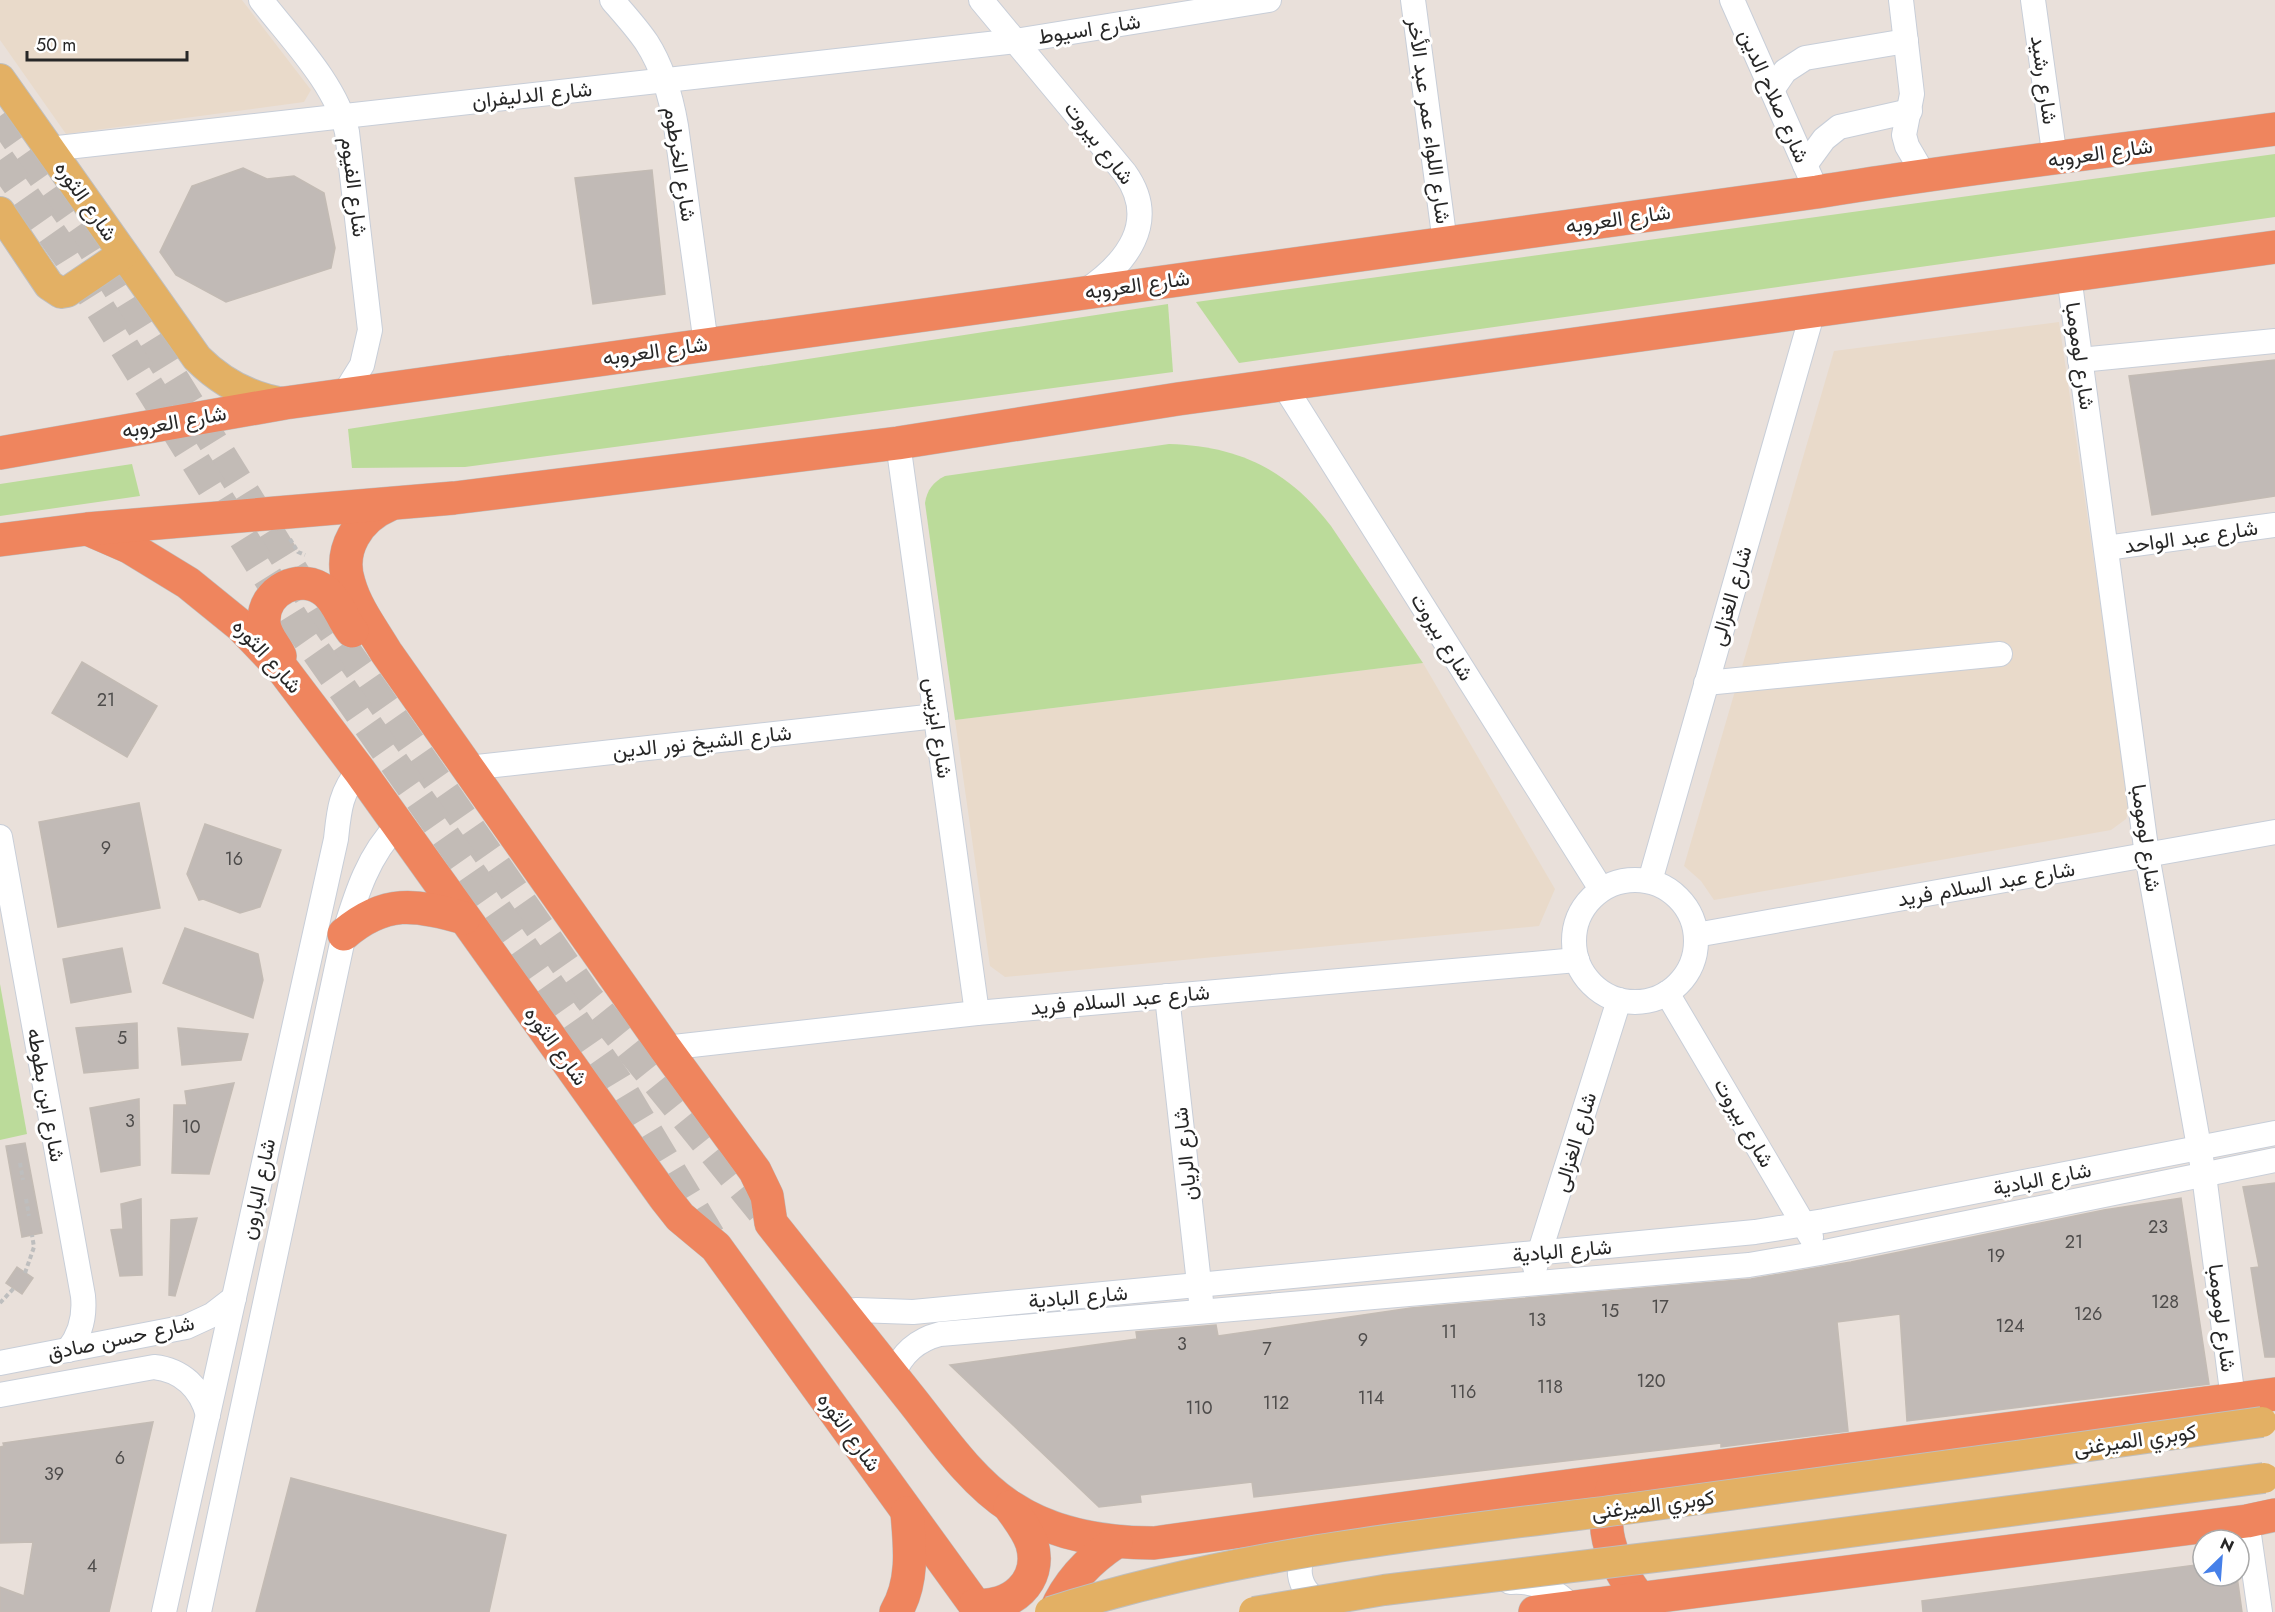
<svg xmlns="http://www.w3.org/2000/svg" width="2275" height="1612" viewBox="0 0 2275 1612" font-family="Jost,Vazirmatn,sans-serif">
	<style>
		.education { fill: #e9daca }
		.green { fill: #bbdb9a }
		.building { fill: #c1bab6; stroke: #c3bbb4; stroke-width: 1.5 }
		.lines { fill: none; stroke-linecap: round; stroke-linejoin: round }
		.major-tunnel { stroke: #c2bbb6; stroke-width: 30; stroke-dasharray: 30 15; stroke-linecap: butt }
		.minor-casing { stroke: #c8ced8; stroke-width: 26 }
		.major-casing { stroke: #bebebe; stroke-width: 32 }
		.highway-casing { stroke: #bebebe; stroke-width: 34 }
		.path { stroke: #bebebe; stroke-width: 4; stroke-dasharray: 4.5 3; stroke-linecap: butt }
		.minor { stroke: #fff; stroke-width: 24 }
		.major { stroke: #e3b064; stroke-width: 30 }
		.highway { stroke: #ef855e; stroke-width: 33 }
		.major-bridge-casing { stroke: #bebebe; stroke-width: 32; stroke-linecap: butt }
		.major-bridge { stroke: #e3b064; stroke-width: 30 }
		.labels { text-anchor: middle; stroke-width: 6; stroke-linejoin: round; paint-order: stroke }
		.number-label { font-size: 18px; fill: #4e4c4b }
		.street-label { font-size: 21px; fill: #272727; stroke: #fff }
	</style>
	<rect width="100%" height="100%" fill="#e9e0da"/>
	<g class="education">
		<path d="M0,0h242l69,90 -7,12 -238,32 -66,-94z"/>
		<path d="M2059,322l71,485 -4,12 -15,11 -397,70 -13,-19 -17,-15 150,-515z"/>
		<path d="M1423,663l132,226 -16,37 -534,51 -15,-11 -35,-246z"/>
	</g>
	<g class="green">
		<path d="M2275,154v63l-1036,146 -43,-61z"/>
		<path d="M1168,304l5,68 -708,95 -113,1 -4,-39z"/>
		<path d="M1169,444c70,2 119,26 162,82l92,137 -468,57 -30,-217c2,-13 8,-21 20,-27z"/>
		<path d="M132,464l8,32 -140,20v-32z"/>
		<path d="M0,984l27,150 -27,6z"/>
	</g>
	<g class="building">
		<path d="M243,168l24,11 27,-3 30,17 11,55 -4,20 -105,34 -50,-27 -16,-23 32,-66z"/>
		<path d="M652,170l13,124 -72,10 -18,-126z"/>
		<path d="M2275,360v136l-123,19 -23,-139z"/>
		<path d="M82,662l75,44 -30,51 -75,-44z"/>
		<path d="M139,803l21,105 -102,19 -19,-105z"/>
		<path d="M205,824l76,26 -21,57 -20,6 -37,-14 -4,1 -12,-26z"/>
		<path d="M185,928l73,26 5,26 -10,38 -90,-35z"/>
		<path d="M122,948l9,44 -60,11 -8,-44z"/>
		<path d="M137,1023l1,45 -54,5 -8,-45z"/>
		<path d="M178,1028l70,6 -7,26 -59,5z"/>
		<path d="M234,1083l-25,91 -37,-1 2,-68h13l-2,-14z"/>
		<path d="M139,1099l1,66 -39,7 -11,-64z"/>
		<path d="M25,1143l17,90 -20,4 -16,-91z"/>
		<path d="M2275,1183v174h-10l-14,-89 8,-1 -16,-80z"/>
		<path d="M2181,1198l28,186 -302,37 -7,-107 -63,8 11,109 -127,16v-4l-467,54 -2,-15 -112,13 1,7 -42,5 -149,-142 187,-26 -1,-7 80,-7 2,11 193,-28 340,-29 100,-17 253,-52z"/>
		<path d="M141,1199l1,76 -22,1 -9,-46 12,-1 -2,-25z"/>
		<path d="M197,1218l-22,78 -6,-1 2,-75z"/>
		<path d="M17,1267l16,11 -11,16 -16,-11z"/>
		<path d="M153,1422l-44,190h-109v-25l24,9 9,-54 -33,1v-96l4,-1 -1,-3z"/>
		<path d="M291,1478l215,57 -17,77h-233z"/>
		<path d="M2203,1564v12h34l5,36h-319l-1,-11z"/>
	</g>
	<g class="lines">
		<g class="major-tunnel">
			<path d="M0,116l90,128 227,365 271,388 183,226"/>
			<path d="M0,160l68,97 229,367 320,457 95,158"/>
		</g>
		<g class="minor-casing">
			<g id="minor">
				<path d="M261,0c30,39 75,84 86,132l23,198 -8,35 -18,29"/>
				<path d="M612,0c12,14 25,28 35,43 16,25 24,54 29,83l30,218"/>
				<path d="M981,0l144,173c35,49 1,91 -41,119"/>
				<path d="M1413,0l32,243"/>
				<path d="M1732,0l85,192"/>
				<path d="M1901,0l11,94 -8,41 3,11 17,29"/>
				<path d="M2033,0l22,159"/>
				<path d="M1772,90l13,-19 20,-13 101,-17"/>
				<path d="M49,149l967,-108 253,-41"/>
				<path d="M1805,165l19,-26 15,-12 71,-16"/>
				<path d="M2069,276l78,579 57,320 29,224"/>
				<path d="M2080,360l195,-19"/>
				<path d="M1283,384l318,505"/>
				<path d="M898,443l79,570"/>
				<path d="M2106,548l169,-23"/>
				<path d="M1706,683l294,-29"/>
				<path d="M468,768l468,-52"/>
				<path d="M0,837l83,459c2,20 -2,38 -15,54"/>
				<circle cx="1635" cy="941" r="61"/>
				<path d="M1650,881l163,-570"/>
				<path d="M1696,935l579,-103"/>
				<path d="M1667,993l144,244"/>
				<path d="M1167,996l34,305"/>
				<path d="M665,1048l312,-35 600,-53"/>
				<path d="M1535,1267l84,-267"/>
				<path d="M842,1312l15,-2 56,2 842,-80 69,-11 451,-88"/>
				<path d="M0,1363l186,-36 26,-12 22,-17"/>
				<path d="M893,1375c9,-22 24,-35 47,-41l809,-69 71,-12 455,-93"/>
				<path d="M0,1395l154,-28c28,3 47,21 54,48"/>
				<path d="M2247,1521l13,91"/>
				<path d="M1313,1543c-23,21 -15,54 16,61"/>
				<path d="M1510,1582c24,-2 44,7 61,24l-8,6"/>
				<path d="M164,1612l172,-773c3,-28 4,-46 23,-69"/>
				<path d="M199,1612l145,-678c12,-39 24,-79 54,-109"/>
			</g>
		</g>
		<g class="major-casing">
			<g id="major">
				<path d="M0,79l197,279c25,25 53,40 88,45"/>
				<path d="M0,212l49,73 12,8 6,-1 56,-38"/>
			</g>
		</g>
		<g class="highway-casing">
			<g id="highway">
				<path d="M0,453l285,-50 1532,-211c152,-25 305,-42 458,-63"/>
				<path d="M389,505c-31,13 -51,45 -40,78 7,25 24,47 37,69l279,396 90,123 12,25 4,27c45,57 91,114 136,171 30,37 63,87 104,113 42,28 94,36 143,36l421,-58 700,-91"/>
				<path d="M90,530l39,17 59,36 53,43 43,45 75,99 306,428 15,19 36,30 264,365"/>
				<path d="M0,540l87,-11 367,-31 444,-55 280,-44 1097,-152"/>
				<path d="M280,656c-5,-11 -15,-20 -16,-33 -2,-33 37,-52 62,-31 12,10 16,27 26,39"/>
				<path d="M344,934c41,-35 72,-30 120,-16"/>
				<path d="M1614,1483c-3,9 -6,19 -7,28 -4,34 13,61 32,87"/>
				<path d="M975,1605c35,4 68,-23 57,-61 -4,-13 -14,-25 -22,-37"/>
				<path d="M896,1612c18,-31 14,-65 11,-99"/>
				<path d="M1055,1612c13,-31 34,-52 61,-70"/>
				<path d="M1535,1612l712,-91 28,-6"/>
			</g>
		</g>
		<g class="path">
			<path d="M290,539l8,13 7,3"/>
			<path d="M20,1163l3,17"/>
			<path d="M26,1199l3,17"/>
			<path d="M25,1273l9,-26 -2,-12"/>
			<path d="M0,1303l14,-15"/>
		</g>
		<use href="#minor" class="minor"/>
		<use href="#major" class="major"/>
		<use href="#highway" class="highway"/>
		<g class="major-bridge-casing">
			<g id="major-bridge">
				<path d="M1050,1612c189,-60 380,-78 576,-103 212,-27 424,-58 636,-87"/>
				<path d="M1254,1612l130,-22 312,-38 568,-74"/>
			</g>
		</g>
		<use href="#major-bridge" class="major-bridge"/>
	</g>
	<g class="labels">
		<g class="number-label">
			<text x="106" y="706">21</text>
			<text x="106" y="854">9</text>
			<text x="234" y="865">16</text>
			<text x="122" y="1044">5</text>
			<text x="130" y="1127">3</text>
			<text x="191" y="1133">10</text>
			<text x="2158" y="1233">23</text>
			<text x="2074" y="1248">21</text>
			<text x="1996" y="1262">19</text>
			<text x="2165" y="1308">128</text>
			<text x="1660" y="1313">17</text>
			<text x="1610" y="1317">15</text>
			<text x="2088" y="1320">126</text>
			<text x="1537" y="1326">13</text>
			<text x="2010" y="1332">124</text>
			<text x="1449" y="1338">11</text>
			<text x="1363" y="1346">9</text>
			<text x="1182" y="1350">3</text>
			<text x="1267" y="1355">7</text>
			<text x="1651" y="1387">120</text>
			<text x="1550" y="1393">118</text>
			<text x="1463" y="1398">116</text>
			<text x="1371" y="1404">114</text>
			<text x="1276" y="1409">112</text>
			<text x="1199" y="1414">110</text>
			<text x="120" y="1464">6</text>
			<text x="54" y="1480">39</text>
			<text x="92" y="1572">4</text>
		</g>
		<g class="street-label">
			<text transform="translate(1089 29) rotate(-9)" y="7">شارع اسيوط</text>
			<text transform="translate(2044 80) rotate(82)" y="7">شارع رشيد</text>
			<text transform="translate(532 95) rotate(-6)" y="7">شارع الدليفران</text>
			<text transform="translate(1774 96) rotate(66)" y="7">شارع صلاح الدين</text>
			<text transform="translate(1429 121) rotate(82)" y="7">شارع اللواء عمر عبد الأخر</text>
			<text transform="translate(1099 143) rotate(52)" y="7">شارع بيروت</text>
			<text transform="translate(2100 153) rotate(-8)" y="7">شارع العروبه</text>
			<text transform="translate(680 164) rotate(81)" y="7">شارع الخرطوم</text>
			<text transform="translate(354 187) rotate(83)" y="7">شارع الفيوم</text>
			<text transform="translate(86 201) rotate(55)" y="7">شارع الثوره</text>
			<text transform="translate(1618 219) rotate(-8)" y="7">شارع العروبه</text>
			<text transform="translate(1137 285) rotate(-8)" y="7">شارع العروبه</text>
			<text transform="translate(655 351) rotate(-8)" y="7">شارع العروبه</text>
			<text transform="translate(2080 356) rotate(82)" y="7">شارع لومومبا</text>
			<text transform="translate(174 422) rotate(-10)" y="7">شارع العروبه</text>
			<text transform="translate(2191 537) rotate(-8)" y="7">شارع عبد الواحد</text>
			<text transform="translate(1731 596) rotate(-74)" y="7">شارع الغزالى</text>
			<text transform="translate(1442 637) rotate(58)" y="7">شارع بيروت</text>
			<text transform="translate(267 656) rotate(48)" y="7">شارع الثوره</text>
			<text transform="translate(938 728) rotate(82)" y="7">شارع ايزيس</text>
			<text transform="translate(702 742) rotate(-6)" y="7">شارع الشيخ نور الدين</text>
			<text transform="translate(2146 838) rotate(82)" y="7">شارع لومومبا</text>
			<text transform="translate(1986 884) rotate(-10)" y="7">شارع عبد السلام فريد</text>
			<text transform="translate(1120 1000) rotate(-5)" y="7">شارع عبد السلام فريد</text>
			<text transform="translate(556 1046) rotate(54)" y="7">شارع الثوره</text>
			<text transform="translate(46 1095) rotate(80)" y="7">شارع ابن بطوطه</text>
			<text transform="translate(1744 1123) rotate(60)" y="7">شارع بيروت</text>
			<text transform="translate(1575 1142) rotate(-73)" y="7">شارع الغزالى</text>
			<text transform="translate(1185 1154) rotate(-96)" y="7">شارع الريان</text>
			<text transform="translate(2042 1179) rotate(-11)" y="7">شارع البادية</text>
			<text transform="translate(258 1189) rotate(-78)" y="7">شارع البارون</text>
			<text transform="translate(1562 1251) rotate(-5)" y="7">شارع البادية</text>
			<text transform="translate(1078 1297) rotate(-5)" y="7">شارع البادية</text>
			<text transform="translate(2222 1318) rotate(83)" y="7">شارع لومومبا</text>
			<text transform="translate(121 1338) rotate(-12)" y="7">شارع حسن صادق</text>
			<text transform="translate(849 1432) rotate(54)" y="7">شارع الثوره</text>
			<text transform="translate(2135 1440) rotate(-8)" y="7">كوبري الميرغنى</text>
			<text transform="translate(1653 1505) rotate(-7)" y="7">كوبري الميرغنى</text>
		</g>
	</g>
	<g transform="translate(2221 1558) rotate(25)"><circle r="28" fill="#ffffff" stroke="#a9a9a9" stroke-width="1.5"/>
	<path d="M0-4.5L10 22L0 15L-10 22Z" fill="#4680e9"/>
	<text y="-9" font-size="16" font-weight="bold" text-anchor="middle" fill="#272727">N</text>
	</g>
	<path d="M27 51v9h160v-9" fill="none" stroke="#272727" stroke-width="3"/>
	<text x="36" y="51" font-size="18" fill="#272727" stroke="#ffffff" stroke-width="4.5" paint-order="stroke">50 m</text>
</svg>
